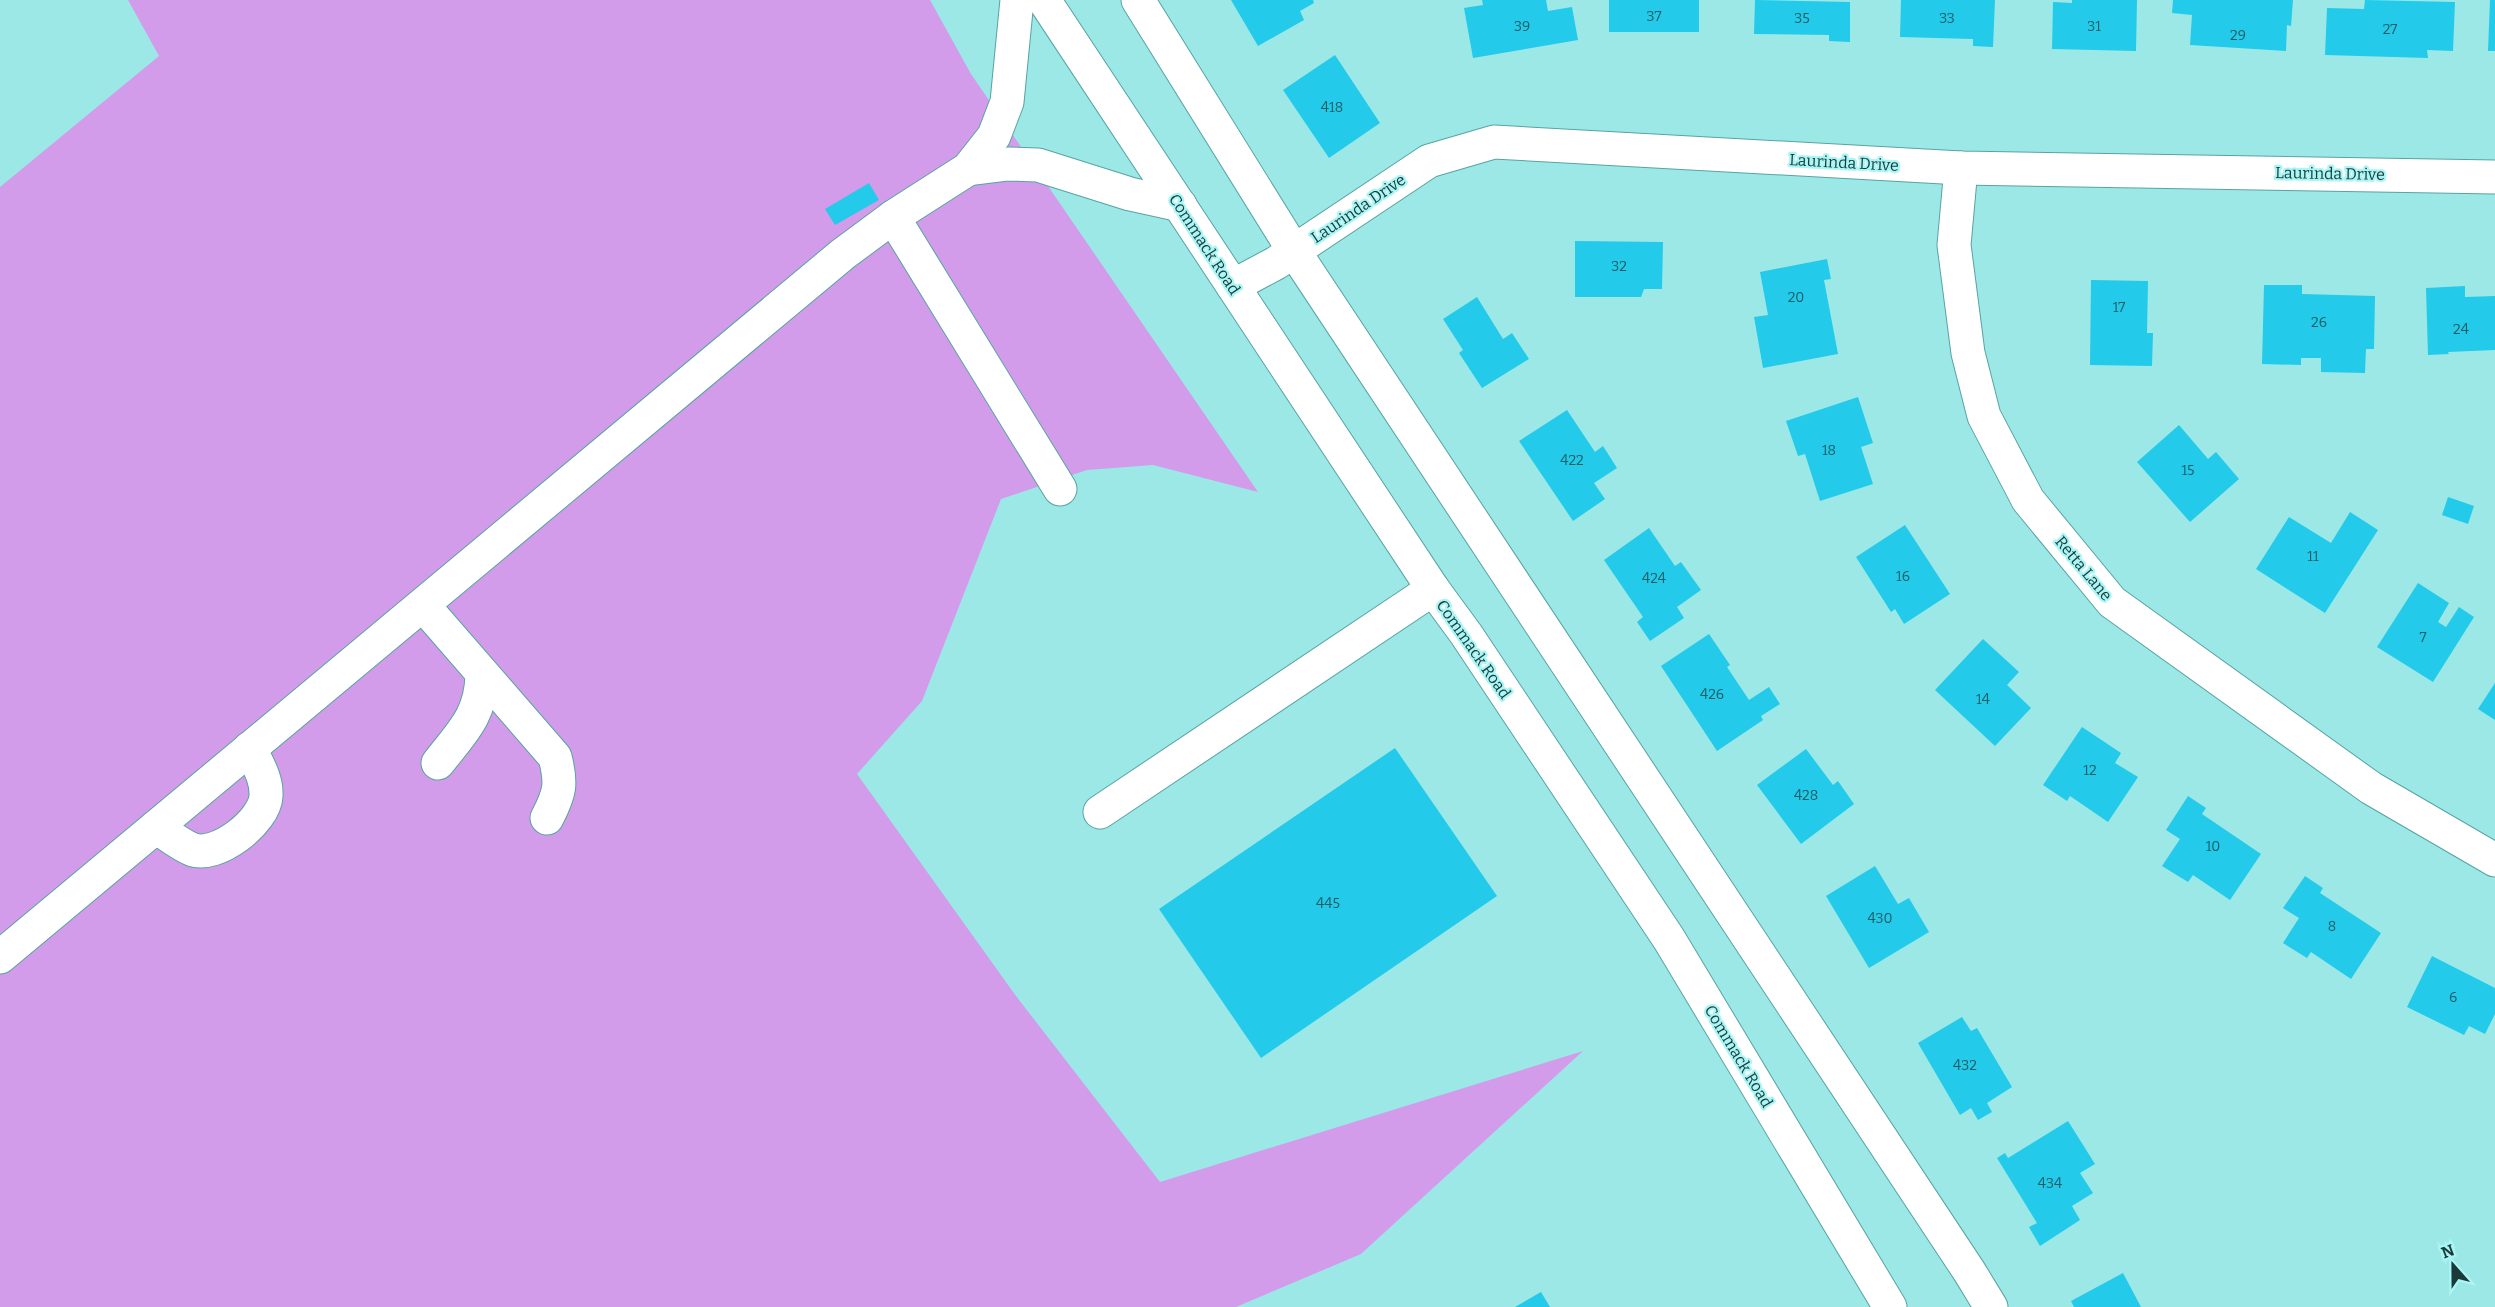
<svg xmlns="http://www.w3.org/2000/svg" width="2495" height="1307" viewBox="0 0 2495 1307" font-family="Bitter,serif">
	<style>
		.green { fill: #d29ceb }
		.building { fill: #24cae9 }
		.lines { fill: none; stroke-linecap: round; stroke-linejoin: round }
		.minor-casing { stroke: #58a3a3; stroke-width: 35 }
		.major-casing { stroke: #58a3a3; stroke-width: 35 }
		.minor { stroke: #fff; stroke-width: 33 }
		.major { stroke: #fff; stroke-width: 33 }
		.labels { text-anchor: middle; stroke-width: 4.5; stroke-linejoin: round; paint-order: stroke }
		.number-label { font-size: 14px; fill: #1c5e66 }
		.street-label { font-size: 16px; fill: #1a3a3a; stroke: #a9f6f5 }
	</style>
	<rect width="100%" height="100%" fill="#9ce8e7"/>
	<path class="green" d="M128,0h802l41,74 287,418 -105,-27 -66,5 -86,29 -79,202 -65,73 159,222 144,186 423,-131 -222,203 -125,53h-1236v-1120l159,-131z"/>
	<g class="building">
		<path d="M1231,0h82l1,3 -14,8 4,9 -46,26z"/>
		<path d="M1482,0h64l2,11 24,-4 6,33 -105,18 -9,-50 19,-3z"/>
		<rect x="1609" y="0" width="90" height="32"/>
		<path d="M1755,0l95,2v40l-21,-1v-6l-75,-1z"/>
		<path d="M1901,0h94l-2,47 -20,-1v-7l-73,-2z"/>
		<path d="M2072,0h65l-1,51 -84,-2 1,-47 19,1z"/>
		<path d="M2173,0h120l-2,26 -4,-1 -1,26 -96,-6 2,-30 -20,-2z"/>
		<path d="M2365,0l90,2 -2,49 -26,-1 1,8 -103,-3 2,-47 37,1z"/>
		<path d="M2490,0h5v51h-7z"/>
		<path d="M1335,55l45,68 -51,35 -46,-68z"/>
		<path d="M869,183l10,17 -44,25 -10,-16z"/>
		<path d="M1575,241l88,1 -1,47h-18l-3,8h-66z"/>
		<path d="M1827,259l4,20 -7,1 14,74 -75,14 -9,-51 14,-2 -8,-43z"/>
		<path d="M2091,280l57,1 -1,52h6l-1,33 -62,-1z"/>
		<path d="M2264,285h38v9l73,2 -1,53h-8l-1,24 -44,-1v-14h-20v7l-39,-1z"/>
		<path d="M2465,286v11l30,-1v54l-47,2 1,2 -21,1 -2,-67z"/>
		<path d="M1477,297l26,42 9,-6 17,26 -47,29 -23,-35 4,-3 -20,-31z"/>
		<path d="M1858,397l15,46 -12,4 12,37 -53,17 -15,-47 -7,2 -12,-35z"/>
		<path d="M1567,410l28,42 8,-6 14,22 -23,15 11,16 -32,22 -54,-80z"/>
		<path d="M2179,425l29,34 8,-7 23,27 -49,43 -53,-60z"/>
		<path d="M2448,497l26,9 -6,18 -26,-9z"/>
		<path d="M2350,512l28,18 -53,83 -69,-44 33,-52 42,26z"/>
		<path d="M1905,525l45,69 -46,30 -9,-15 -4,3 -35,-55z"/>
		<path d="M1649,528l26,38 6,-4 20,28 -24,17 7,11 -34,23 -13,-19 6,-5 -39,-57z"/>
		<path d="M2418,583l31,20 -11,19 8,5 13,-20 15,10 -41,65 -56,-35z"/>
		<path d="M1709,634l21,31 -3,2 22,33 20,-13 11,17 -19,12 2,4 -46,31 -56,-85z"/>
		<path d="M1983,639l36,33 -12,13 24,23 -36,38 -60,-56z"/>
		<path d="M2495,683v37l-17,-11z"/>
		<path d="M2082,727l39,26 -6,10 23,14 -30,45 -38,-26 -3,5 -24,-16z"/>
		<path d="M1395,748l102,148 -236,162 -102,-149z"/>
		<path d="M1806,749l27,36 5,-4 16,23 -53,40 -44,-59z"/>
		<path d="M2188,796l18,12 -4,6 59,40 -31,46 -37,-25 -5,7 -26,-16 18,-27 -14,-9z"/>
		<path d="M1875,866l23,38 11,-6 20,34 -60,36 -43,-72z"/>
		<path d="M2305,876l18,12 -3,5 61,40 -30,46 -40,-27 -4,6 -24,-15 16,-25 -16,-10z"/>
		<path d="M2432,956l63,32v26l-10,20 -16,-8 -5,9 -57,-28z"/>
		<path d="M1962,1017l9,14 6,-3 35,59 -25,16 5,9 -14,8 -7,-12 -11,7 -42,-72z"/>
		<path d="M2068,1121l27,43 -15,9 13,20 -21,13 8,14 -40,26 -11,-19 8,-4 -40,-65 8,-5 3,5z"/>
		<path d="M2123,1273l18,34h-67l-3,-6z"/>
		<path d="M1541,1292l9,15h-35z"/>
	</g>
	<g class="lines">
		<g class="minor-casing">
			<g id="minor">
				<path d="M1138,0l156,251 675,1020 22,36"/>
				<path d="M1961,168l-7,77 14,108 16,63 44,84 84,102 259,186 124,72"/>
				<path d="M968,169l40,-5 30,1 92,29 50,11"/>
				<path d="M893,217l167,272"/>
				<path d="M1233,286l43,-23 153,-102 65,-19 467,26 534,9"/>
				<path d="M423,605l132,152c7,27 5,36 -8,61"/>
				<path d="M438,763c24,-31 43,-47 44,-88"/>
				<path d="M1100,812l333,-223"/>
				<path d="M156,827c11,7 23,17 35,22 25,11 74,-28 75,-53 1,-18 -9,-32 -16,-48"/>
				<path d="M0,957l843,-703 50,-37 75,-48 26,-33 13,-34 10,-102"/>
			</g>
		</g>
		<g class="major-casing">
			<path id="major" d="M1044,0l389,589 33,45 203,305 221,368"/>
		</g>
		<use href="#minor" class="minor"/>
		<use href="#major" class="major"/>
	</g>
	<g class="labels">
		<g class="number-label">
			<text x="1654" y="21">37</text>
			<text x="1802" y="23">35</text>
			<text x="1947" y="23">33</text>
			<text x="1522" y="31">39</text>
			<text x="2094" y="31">31</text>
			<text x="2390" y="34">27</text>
			<text x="2238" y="40">29</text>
			<text x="1332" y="112">418</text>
			<text x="1619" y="271">32</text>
			<text x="1796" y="302">20</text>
			<text x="2119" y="312">17</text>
			<text x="2319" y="327">26</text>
			<text x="2461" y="334">24</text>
			<text x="1829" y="455">18</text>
			<text x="1572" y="465">422</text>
			<text x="2188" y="475">15</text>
			<text x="2313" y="561">11</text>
			<text x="1903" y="581">16</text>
			<text x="1654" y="583">424</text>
			<text x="2423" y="642">7</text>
			<text x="1712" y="699">426</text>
			<text x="1983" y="704">14</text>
			<text x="2090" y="775">12</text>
			<text x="1806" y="800">428</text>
			<text x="2213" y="851">10</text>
			<text x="1328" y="908">445</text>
			<text x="1880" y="923">430</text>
			<text x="2332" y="931">8</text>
			<text x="2453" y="1002">6</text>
			<text x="1965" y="1070">432</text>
			<text x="2050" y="1188">434</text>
		</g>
		<g class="street-label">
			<text transform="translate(1844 162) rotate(3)" y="6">Laurinda Drive</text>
			<text transform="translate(2330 173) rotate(1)" y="6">Laurinda Drive</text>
			<text transform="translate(1358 208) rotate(-34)" y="6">Laurinda Drive</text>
			<text transform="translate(1205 244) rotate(57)" y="6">Commack Road</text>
			<text transform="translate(2084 568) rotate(50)" y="6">Retta Lane</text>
			<text transform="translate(1474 649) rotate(55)" y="6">Commack Road</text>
			<text transform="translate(1739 1056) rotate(59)" y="6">Commack Road</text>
		</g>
	</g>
	<g transform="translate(2453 1265) rotate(339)" stroke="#a9f6f5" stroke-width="4.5" paint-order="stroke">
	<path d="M0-4.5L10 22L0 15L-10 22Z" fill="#1a3a3a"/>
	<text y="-9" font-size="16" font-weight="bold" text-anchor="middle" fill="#1a3a3a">N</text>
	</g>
</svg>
